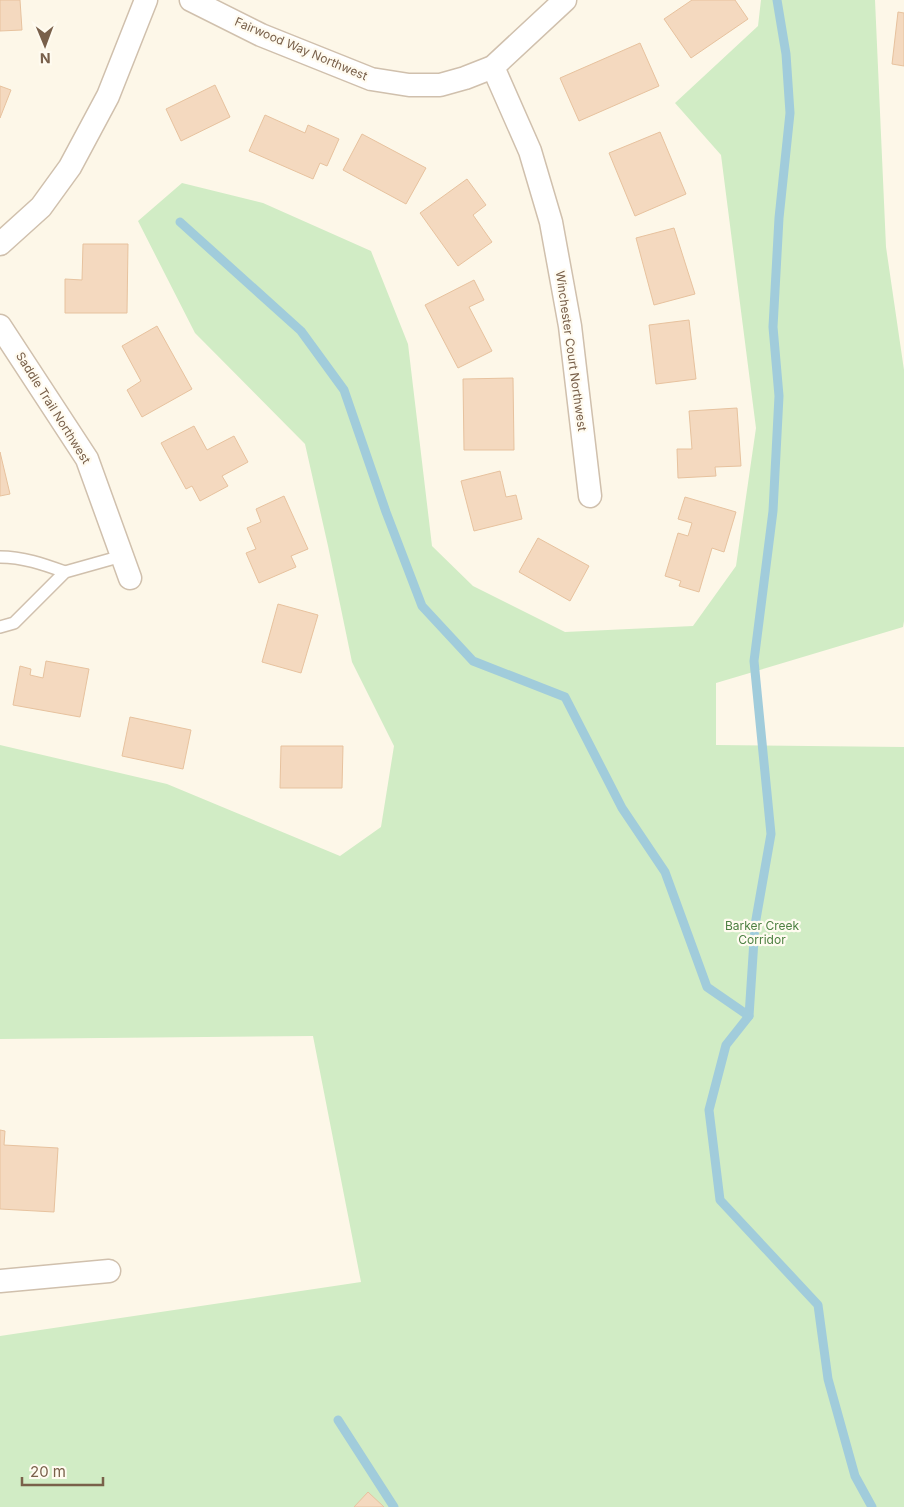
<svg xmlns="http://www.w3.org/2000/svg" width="904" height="1507" viewBox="0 0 904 1507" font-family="Inter,sans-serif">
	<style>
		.green { fill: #d1ecc5 }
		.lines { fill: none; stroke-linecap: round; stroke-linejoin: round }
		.stream { stroke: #a1ccdb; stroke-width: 9 }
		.building { fill: #f4d9bf; stroke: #e7c29e }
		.lane-casing { stroke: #d0c0ad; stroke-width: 14 }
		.street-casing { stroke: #d0c0ad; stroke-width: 25 }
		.lane { stroke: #fff; stroke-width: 11 }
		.street { stroke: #fff; stroke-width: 22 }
		.labels { text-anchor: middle; stroke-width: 4.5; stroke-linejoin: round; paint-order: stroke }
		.street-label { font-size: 12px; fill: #79604a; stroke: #fffbf0 }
		.park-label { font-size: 12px; fill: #4d8042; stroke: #fffbf0 }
	</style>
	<rect width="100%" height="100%" fill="#fdf7e8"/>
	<path class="green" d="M761,0h114l11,247 18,123v251l-1,6 -187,56v62l188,2v760h-904v-171l361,-54 -48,-246 -313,3v-294l167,39 173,72 41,-29 13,-81 -42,-84 -24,-116 -23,-102 -110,-111 -57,-112 44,-38 81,20 108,48 37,93 24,202 41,40 92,46 128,-6 43,-60 20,-138 -35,-273 -46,-52 83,-77z"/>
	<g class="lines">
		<g class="stream">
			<path d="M777,0l9,54 4,59 -11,105 -6,109 6,69 -6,115 -19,150 17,173 -16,91 -6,91 -23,29 -17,65 11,90 98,105 10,74 27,97 17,31"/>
			<path d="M180,222l121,109 43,59 42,122 36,94 51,55 92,36 57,111 43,64 42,115 42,29"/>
			<path d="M338,1420l56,87"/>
		</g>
	</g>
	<g class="building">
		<path d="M0,0h20l2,30 -22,1z"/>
		<path d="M692,0h43l13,19 -57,39 -27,-39z"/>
		<path d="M898,12l6,1v53l-12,-2z"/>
		<path d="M640,43l19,43 -80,35 -19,-43z"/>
		<path d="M215,85l15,32 -49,24 -15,-32z"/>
		<path d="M0,86l11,4 -11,28z"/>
		<path d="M265,115l40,18 3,-8 31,14 -12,27 -7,-3 -7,16 -64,-28z"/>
		<path d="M660,132l26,62 -51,22 -26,-63z"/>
		<path d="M362,134l64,34 -20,36 -63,-34z"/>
		<path d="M467,179l19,26 -13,10 19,27 -34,24 -38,-53z"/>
		<path d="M674,228l21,66 -41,11 -18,-67z"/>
		<path d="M83,244h45l-1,69h-62v-34l17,1z"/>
		<path d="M474,280l10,20 -15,7 23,44 -34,17 -33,-63z"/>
		<path d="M689,320l7,59 -40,5 -7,-59z"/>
		<path d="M157,326l35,63 -50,28 -15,-27 14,-9 -19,-35z"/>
		<path d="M513,378l1,72h-50l-1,-71z"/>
		<path d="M737,408l4,58 -26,1 1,9 -38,2 -1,-29h15l-3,-38z"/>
		<path d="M194,426l13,24 27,-14 14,26 -26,14 6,10 -28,15 -8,-15 -6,3 -25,-46z"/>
		<path d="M0,452l10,42 -10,2z"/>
		<path d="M500,471l6,26 10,-2 6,24 -48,12 -13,-50z"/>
		<path d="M284,496l24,53 -17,7 5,11 -37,16 -13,-30 10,-4 -9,-21 14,-6 -5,-13z"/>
		<path d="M685,497l51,15 -12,40 -12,-4 -13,44 -20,-6 2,-5 -16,-5 13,-43 10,3 4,-13 -14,-4z"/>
		<path d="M538,538l51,28 -19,35 -51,-29z"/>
		<path d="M278,604l40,11 -17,58 -39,-11z"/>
		<path d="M46,661l43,8 -9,48 -67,-12 7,-39 11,3 -1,6 13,3z"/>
		<path d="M130,717l61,13 -8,39 -61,-13z"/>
		<path d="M281,746h62l-1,42h-62z"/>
		<path d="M0,1130l5,1 -1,14 54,3 -4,64 -54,-3z"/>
		<path d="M368,1492l16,15h-30z"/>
	</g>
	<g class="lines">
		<g class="lane-casing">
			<g id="lane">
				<path d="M0,557c23,0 43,7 65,15"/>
				<path d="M0,627l14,-4 51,-51 57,-16"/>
			</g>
		</g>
		<g class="street-casing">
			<g id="street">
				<path d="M191,0l70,35 110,44 38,6h31l25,-7 28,-11 72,-67"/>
				<path d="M493,67l37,84 21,71 19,104 20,170"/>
				<path d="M0,244l41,-37 29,-40 38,-71 38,-96"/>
				<path d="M0,326l87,133 43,119"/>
				<path d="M0,1281l109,-10"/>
			</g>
		</g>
		<use href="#lane" class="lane"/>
		<use href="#street" class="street"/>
	</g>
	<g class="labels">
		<g class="street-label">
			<text transform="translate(301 49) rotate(23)" y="4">Fairwood Way Northwest</text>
			<text transform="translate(571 351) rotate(82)" y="4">Winchester Court Northwest</text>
			<text transform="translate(53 408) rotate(58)" y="4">Saddle Trail Northwest</text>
		</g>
		<g class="park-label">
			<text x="762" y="930">Barker Creek<tspan x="762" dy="14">Corridor</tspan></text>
		</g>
	</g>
	<g transform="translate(45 45) rotate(179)" stroke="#fffbf0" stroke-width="4" paint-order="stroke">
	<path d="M0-4L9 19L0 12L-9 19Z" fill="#79604a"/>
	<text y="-8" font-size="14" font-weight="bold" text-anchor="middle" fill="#79604a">N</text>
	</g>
	<path d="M22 1477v8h81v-8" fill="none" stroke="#79604a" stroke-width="2.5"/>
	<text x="30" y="1477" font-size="15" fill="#79604a" stroke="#fffbf0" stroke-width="4" paint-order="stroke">20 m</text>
</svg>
